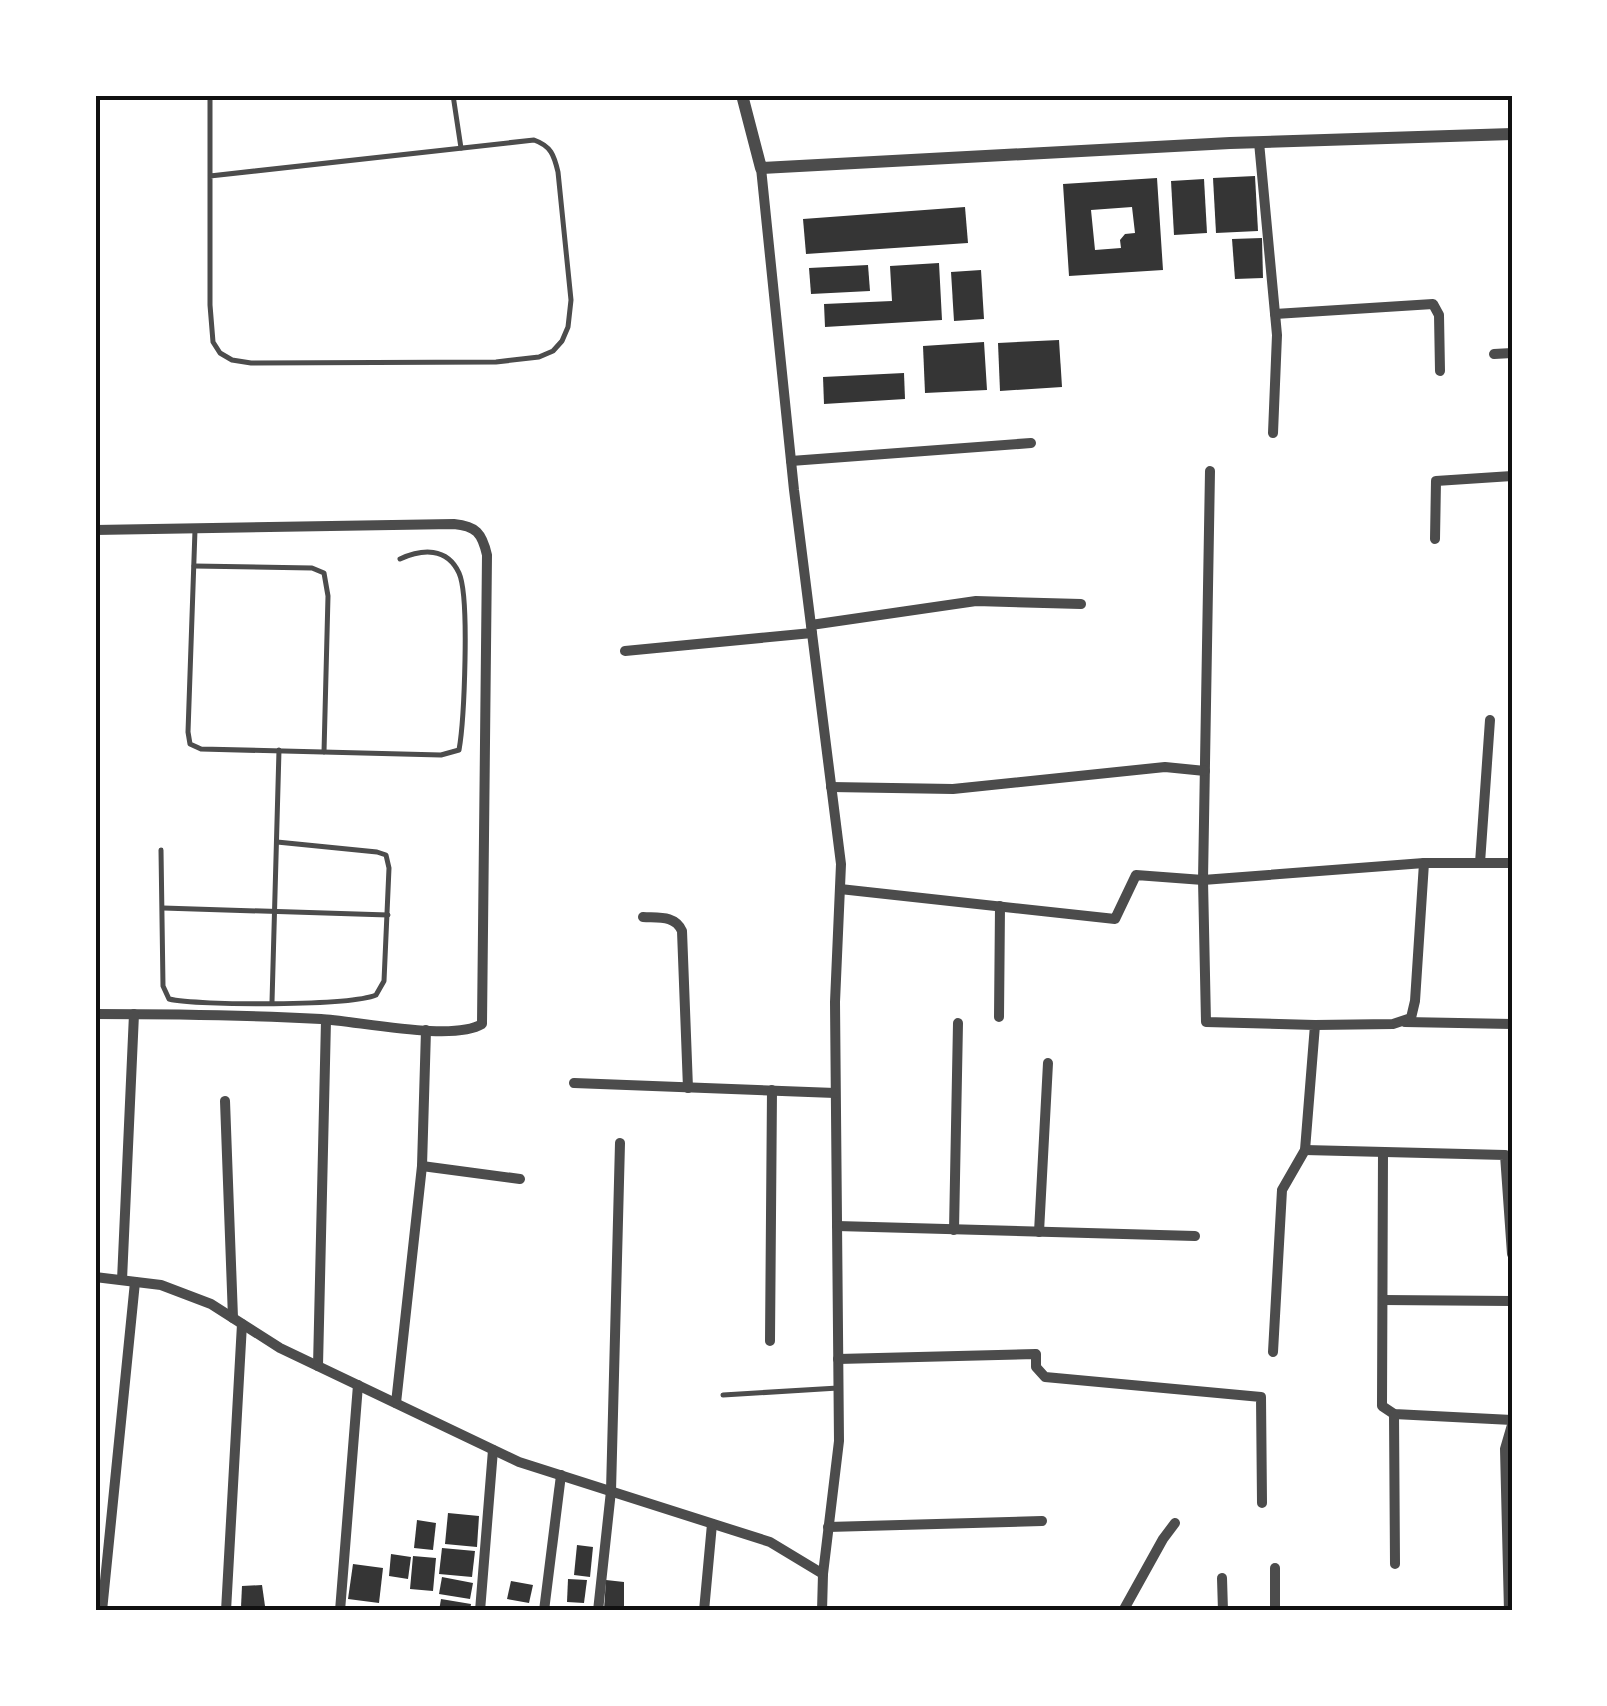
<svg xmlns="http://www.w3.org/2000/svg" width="1607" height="1706" viewBox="0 0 1607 1706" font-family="'Public Sans',sans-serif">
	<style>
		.building { fill: #353535; fill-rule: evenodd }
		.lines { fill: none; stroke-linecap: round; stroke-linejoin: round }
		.service { stroke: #4c4c4c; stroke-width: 5 }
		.minor { stroke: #4c4c4c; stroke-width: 10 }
		.tertiary { stroke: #4c4c4c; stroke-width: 12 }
		.neatline { fill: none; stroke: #111; stroke-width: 4 }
	</style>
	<rect width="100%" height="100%" fill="#fff"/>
	<g class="building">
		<path d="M1255,176l3,55 -42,2 -3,-55z"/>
		<path d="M1157,178l6,92 -94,6 -6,-92zM1132,207l3,26 -10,1 -5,6 1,8 -26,2 -4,-40z"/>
		<path d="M1204,179l3,54 -33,2 -3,-54z"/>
		<path d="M965,207l3,36 -162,11 -3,-35z"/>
		<path d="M1262,238l1,40 -28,1 -3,-40z"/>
		<path d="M939,263l3,57 -117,7 -1,-23 68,-3 -2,-35z"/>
		<path d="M868,265l2,26 -59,3 -2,-26z"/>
		<path d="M981,270l3,49 -30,2 -3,-49z"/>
		<path d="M1059,340l3,47 -62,4 -2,-48z"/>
		<path d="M984,342l3,48 -62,3 -2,-47z"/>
		<path d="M904,373l1,26 -81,5 -1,-27z"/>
		<path d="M448,1513l31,3 -2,31 -32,-3z"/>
		<path d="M417,1520l19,3 -3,27 -19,-2z"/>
		<path d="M577,1545l16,2 -3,30 -16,-2z"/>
		<path d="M442,1548l33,3 -3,26 -33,-3z"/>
		<path d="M391,1554l20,3 -3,22 -19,-3z"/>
		<path d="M413,1556l23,2 -3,33 -23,-2z"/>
		<path d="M353,1564l30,4 -4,35 -31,-4z"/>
		<path d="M442,1577l31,6 -3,16 -31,-5z"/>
		<path d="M568,1579l19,1 -3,23 -17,-1z"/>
		<path d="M606,1580l18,2v29l-20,-1z"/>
		<path d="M511,1581l22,4 -4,18 -22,-4z"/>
		<path d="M262,1585l3,21 -24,1 1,-21z"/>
		<path d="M441,1599l30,5 -1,7h-31z"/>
	</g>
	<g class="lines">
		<g class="service">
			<path d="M210,95v210l3,37 7,11 12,7 19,3 245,-1 43,-5 14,-6 9,-10 6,-14 3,-27 -13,-128c-4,-17 -7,-26 -24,-32l-324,36"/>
			<path d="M453,95l8,53"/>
			<path d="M195,530l-7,202 2,12 11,5 240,6 18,-5c5,-28 11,-153 0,-177 -12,-26 -37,-24 -59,-14"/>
			<path d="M194,566l118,2 12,5 4,23 -4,156"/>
			<path d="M161,850l2,136 6,13c29,7 181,7 207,-4l8,-14 5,-113 -3,-13 -9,-3 -100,-10"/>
			<path d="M163,908l225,7"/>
			<path d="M272,1002l7,-252"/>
			<path d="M723,1395l115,-7"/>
		</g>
		<g class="minor">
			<path d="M1259,142l18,193 -4,98"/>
			<path d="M761,168l33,322 47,374 -6,138 4,439 -16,133 -1,37"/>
			<path d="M1275,314l158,-10 6,11 1,56"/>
			<path d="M1494,354l18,-1"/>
			<path d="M791,461l240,-18"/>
			<path d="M1210,471l-7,409 3,142 109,3 -10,125 -23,40 -9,162"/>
			<path d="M95,530l359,-6c22,2 28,9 33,31l-5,469c-29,18 -124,-3 -161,-5 -76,-4 -151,-5 -226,-5"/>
			<path d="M1435,539l1,-58 76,-5"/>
			<path d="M811,625l165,-24 105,3"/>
			<path d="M625,651l187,-18"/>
			<path d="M831,787l122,2 212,-22 40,4"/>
			<path d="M1480,863l10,-143"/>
			<path d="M840,889l275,30 21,-44 67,5 221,-17h88"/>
			<path d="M643,917c15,1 32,-2 39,14l6,157"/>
			<path d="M999,1017l1,-111"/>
			<path d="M1405,1022l107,2"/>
			<path d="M1315,1025l78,-1 18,-6 4,-17 9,-138"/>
			<path d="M574,1083l261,10"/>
			<path d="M225,1101l8,217"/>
			<path d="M1305,1150l200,5 7,99"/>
			<path d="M1383,1152l-1,254 12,8 118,6"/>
			<path d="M422,1166l98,13"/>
			<path d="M837,1226l358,10"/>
			<path d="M954,1230l4,-207"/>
			<path d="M1039,1232l9,-169"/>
			<path d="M95,1277l66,8 50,19 69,44 239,114 251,80 53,32"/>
			<path d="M122,1280l12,-266"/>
			<path d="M1383,1300l129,1"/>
			<path d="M770,1341l2,-251"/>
			<path d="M838,1359l198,-5v13l9,10 216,20 1,106"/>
			<path d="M318,1366l8,-346"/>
			<path d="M396,1403l26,-237 4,-136"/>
			<path d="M1394,1414l1,150"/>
			<path d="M828,1527l214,-6"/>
			<path d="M1222,1578l1,33"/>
			<path d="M102,1611l33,-329"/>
			<path d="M226,1611l16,-287"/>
			<path d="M340,1611l18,-226"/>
			<path d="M480,1611l13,-161"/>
			<path d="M544,1611l17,-136"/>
			<path d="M598,1611l13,-120 9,-348"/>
			<path d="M704,1611l8,-87"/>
			<path d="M1123,1611l40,-72 12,-16"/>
			<path d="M1275,1611v-43"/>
			<path d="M1509,1611l-4,-162 7,-24"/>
		</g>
		<path class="tertiary" d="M742,95l19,73 469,-25 282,-9"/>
	</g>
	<rect width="1607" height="1706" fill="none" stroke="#ffffff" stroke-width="195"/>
	<rect x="98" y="98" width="1412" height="1510" class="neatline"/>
</svg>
